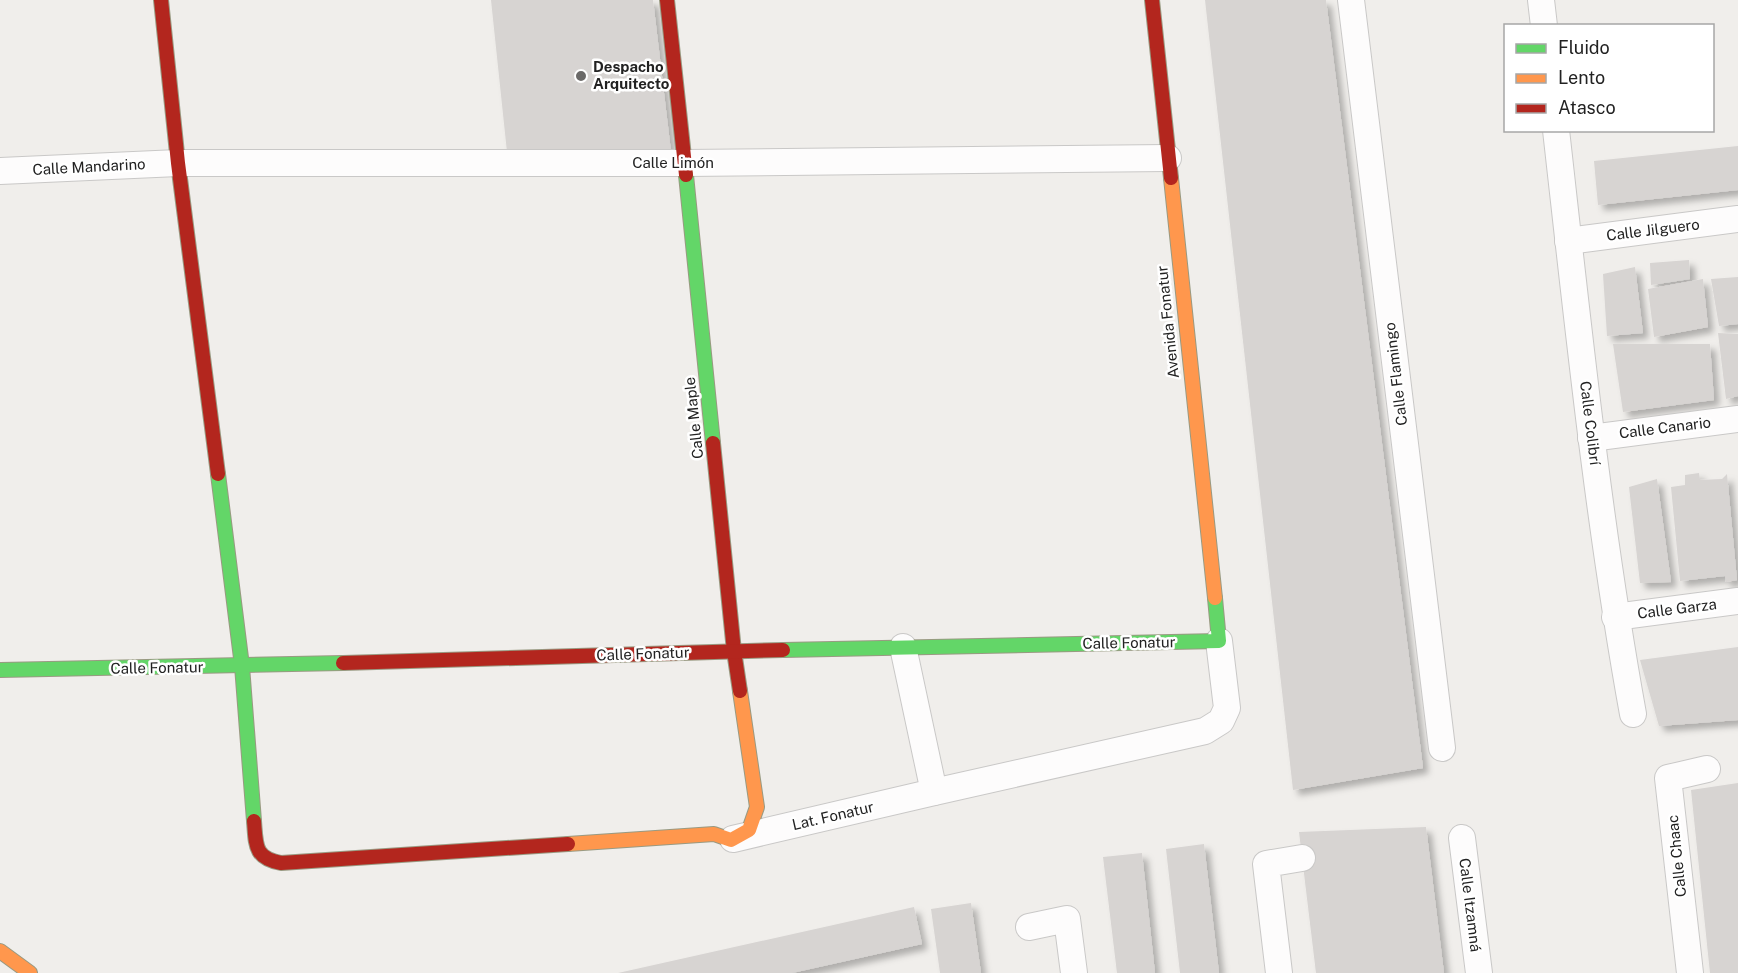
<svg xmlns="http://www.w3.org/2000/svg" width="1738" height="973" viewBox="0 0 1738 973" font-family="'Public Sans',sans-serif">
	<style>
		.building { fill: #d7d4d2; filter: url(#shadow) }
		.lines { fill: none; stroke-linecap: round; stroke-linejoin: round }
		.street-casing { stroke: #c9c8c7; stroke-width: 28 }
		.fast-casing { stroke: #999a82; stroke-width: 16 }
		.slow-casing { stroke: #999a82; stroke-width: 16 }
		.jam-casing { stroke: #999a82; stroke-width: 16 }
		.street { stroke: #fdfcfc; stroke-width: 26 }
		.fast { stroke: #63d668; stroke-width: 14 }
		.slow { stroke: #ff974d; stroke-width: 14 }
		.jam { stroke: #b3261e; stroke-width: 14 }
		.poi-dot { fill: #6a6968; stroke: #fff; stroke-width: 2 }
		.labels { text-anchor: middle; stroke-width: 5; stroke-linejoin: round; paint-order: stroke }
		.poi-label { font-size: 15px; font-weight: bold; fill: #222; stroke: #fff; text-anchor: start }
		.street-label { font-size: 15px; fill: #222; stroke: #fff }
	</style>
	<defs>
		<filter id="shadow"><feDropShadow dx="5.5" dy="5.5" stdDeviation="3" flood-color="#0004"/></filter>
	</defs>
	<rect width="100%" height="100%" fill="#f0eeeb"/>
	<g class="building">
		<path d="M491,0h162l18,152h-164z"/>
		<path d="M1205,0h121l97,768 -130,22z"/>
		<path d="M1738,146v44l-140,15 -4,-44z"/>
		<path d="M1689,260l1,19 -39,6 -1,-22z"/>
		<path d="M1635,267l8,66 -36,3 -4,-62z"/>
		<path d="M1738,277v47l-19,2 -8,-47z"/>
		<path d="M1703,279l5,48 -54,10 -6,-48z"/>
		<path d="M1718,333l20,1v62l-12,3z"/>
		<path d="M1613,344h97l4,56 -91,12z"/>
		<path d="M1699,473l1,7 22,-1 5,-5 10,106 -11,2 -1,-6 -45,5 -9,-94 14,-2v-10z"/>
		<path d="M1657,479l14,103 -31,1 -11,-96z"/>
		<path d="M1738,647v73l-79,6 -19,-66z"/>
		<path d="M1738,783v190h-28l-19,-183z"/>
		<path d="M1426,827l18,146h-128l-17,-141z"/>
		<path d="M1204,844l15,129h-39l-14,-124z"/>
		<path d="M1142,853l13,120h-38l-14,-116z"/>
		<path d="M971,903l10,70h-41l-9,-64z"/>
		<path d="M914,907l8,37 -130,29h-174z"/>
	</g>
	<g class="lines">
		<g class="street-casing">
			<g id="street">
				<path d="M1351,0l91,748"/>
				<path d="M1541,0l3,26"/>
				<path d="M1556,130c22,195 42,391 77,584"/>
				<path d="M0,171l178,-8h507l483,-5"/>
				<path d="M1568,241l170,-22"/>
				<path d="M1591,438l147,-19"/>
				<path d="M1615,617l123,-16"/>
				<path d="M903,647l31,145"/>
				<path d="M1462,838l17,135"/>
				<path d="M733,839l201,-47 271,-61 16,-10 6,-13 -8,-67"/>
				<path d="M1029,927l38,-8 7,54"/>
				<path d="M1279,973l-13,-109 36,-6"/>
				<path d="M1690,973l-22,-195 39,-9"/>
			</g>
		</g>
		<g class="fast-casing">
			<g id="fast">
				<path d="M686,175l27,268"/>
				<path d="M218,474l24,192 12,155"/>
				<path d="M783,650l436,-9 -4,-43"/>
				<path d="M0,670l343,-7"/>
			</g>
		</g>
		<g class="slow-casing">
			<g id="slow">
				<path d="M1171,178l44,420"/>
				<path d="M568,844l146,-10 17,6 18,-10 8,-23 -17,-116"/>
				<path d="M0,951l30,22"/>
			</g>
		</g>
		<g class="jam-casing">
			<g id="jam">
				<path d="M161,0l17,163 40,311"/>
				<path d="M667,0l19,175"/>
				<path d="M1152,0l19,178"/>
				<path d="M713,443l21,208 6,40"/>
				<path d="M343,663l440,-13"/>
				<path d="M254,821c2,24 0,37 27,42l287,-19"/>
			</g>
		</g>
		<use href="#street" class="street"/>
		<use href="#fast" class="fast"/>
		<use href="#slow" class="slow"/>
		<use href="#jam" class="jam"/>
	</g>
	<circle class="poi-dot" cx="581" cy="76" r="6"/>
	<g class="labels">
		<g class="poi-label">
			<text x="593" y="72">Despacho<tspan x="593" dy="17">Arquitecto</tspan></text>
		</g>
		<g class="street-label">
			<text x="673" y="168">Calle Limón</text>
			<text transform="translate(89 167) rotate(-3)" y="5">Calle Mandarino</text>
			<text transform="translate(1653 230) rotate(-7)" y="5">Calle Jilguero</text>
			<text transform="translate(1168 322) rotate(-96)" y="5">Avenida Fonatur</text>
			<text transform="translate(1396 374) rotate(-97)" y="5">Calle Flamingo</text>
			<text transform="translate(694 418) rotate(-96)" y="5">Calle Maple</text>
			<text transform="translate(1590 423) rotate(83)" y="5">Calle Colibrí</text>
			<text transform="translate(1665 428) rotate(-7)" y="5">Calle Canario</text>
			<text transform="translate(1677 609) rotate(-7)" y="5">Calle Garza</text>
			<text transform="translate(1129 643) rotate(-1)" y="5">Calle Fonatur</text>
			<text transform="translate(643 654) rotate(-2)" y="5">Calle Fonatur</text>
			<text transform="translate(157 668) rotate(-1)" y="5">Calle Fonatur</text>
			<text transform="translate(833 816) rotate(-13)" y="5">Lat. Fonatur</text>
			<text transform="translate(1677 856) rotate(-96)" y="5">Calle Chaac</text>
			<text transform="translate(1470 905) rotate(83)" y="5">Calle Itzamná</text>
		</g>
	</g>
	<rect x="1504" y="24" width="210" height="108" fill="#ffffff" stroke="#a7a7a7" stroke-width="1.5"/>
	<rect x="1516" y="44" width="30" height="9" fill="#63d668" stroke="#a7a7a7" stroke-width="1.5"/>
	<text x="1558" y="54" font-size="18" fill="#222222">Fluido</text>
	<rect x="1516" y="74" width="30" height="9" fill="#ff974d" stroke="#a7a7a7" stroke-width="1.5"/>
	<text x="1558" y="84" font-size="18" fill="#222222">Lento</text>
	<rect x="1516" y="104" width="30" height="9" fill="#b3261e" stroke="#a7a7a7" stroke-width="1.5"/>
	<text x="1558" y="114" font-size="18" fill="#222222">Atasco</text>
</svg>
